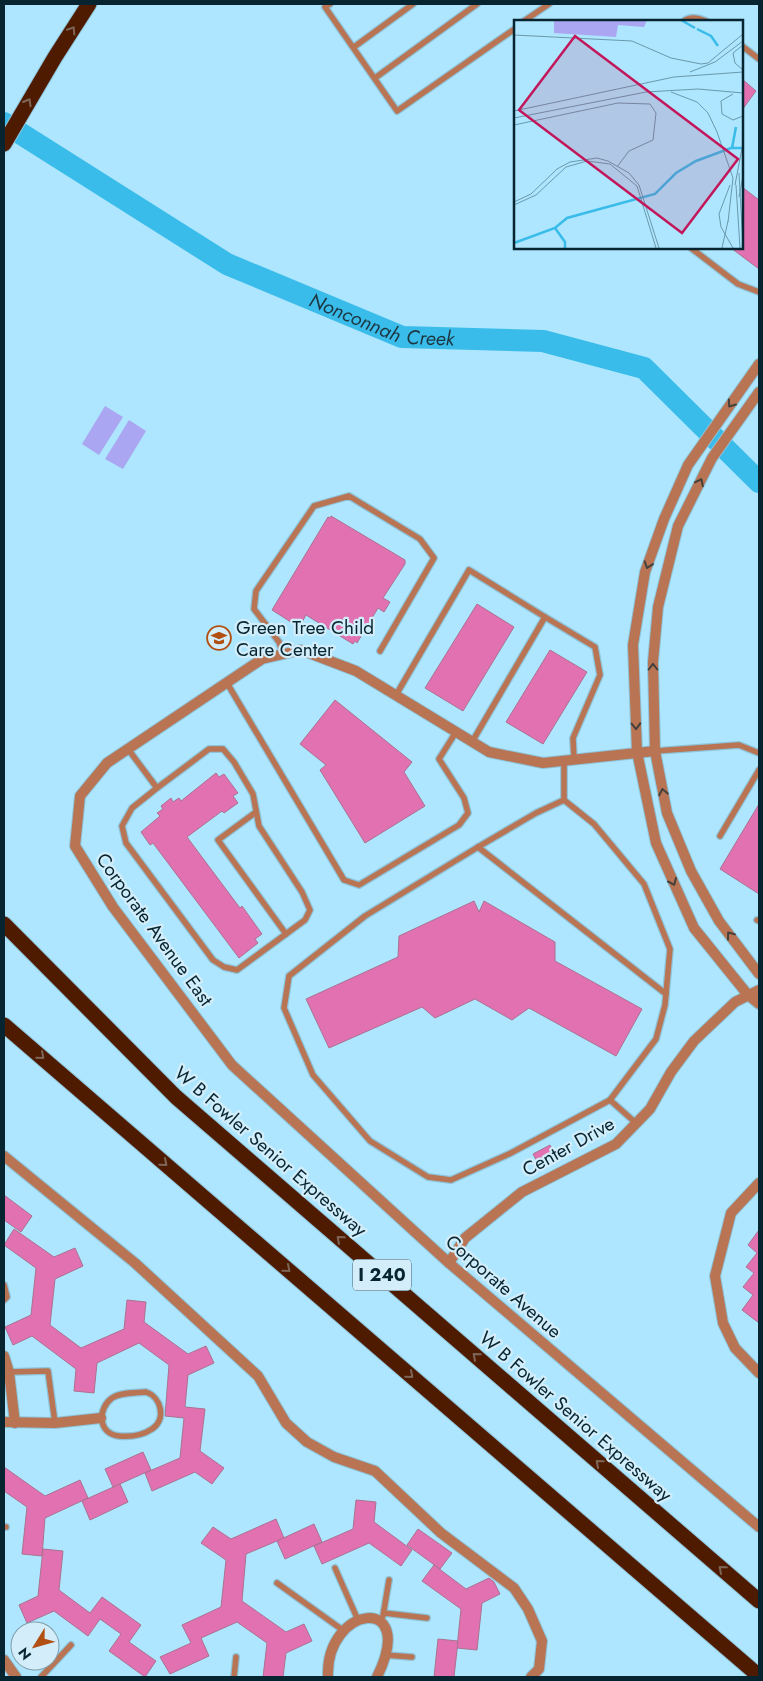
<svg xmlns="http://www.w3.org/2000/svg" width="763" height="1681" viewBox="0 0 763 1681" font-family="Jost,sans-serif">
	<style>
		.green { fill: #aba6f2 }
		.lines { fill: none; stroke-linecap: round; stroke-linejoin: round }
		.river { stroke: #3abcea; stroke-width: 22 }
		.building { fill: #e271b2; stroke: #ab7190 }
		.service-casing { stroke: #8fc3d9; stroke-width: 8 }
		.minor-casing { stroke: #8fc3d9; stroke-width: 12 }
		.tertiary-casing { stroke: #8fc3d9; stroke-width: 12 }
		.motorway-casing { stroke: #8fc3d9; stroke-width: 17 }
		.service { stroke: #b87453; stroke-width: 5.5 }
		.minor { stroke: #b87453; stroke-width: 10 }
		.tertiary { stroke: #b87453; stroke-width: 10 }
		.motorway { stroke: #4f1b00; stroke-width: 15 }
		.oneway { stroke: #7d6558 }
		.oneway2 { stroke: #44413d }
		.labels { text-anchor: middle; stroke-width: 4.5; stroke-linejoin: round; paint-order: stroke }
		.shield { fill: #d3eefa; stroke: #44616d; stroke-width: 1 }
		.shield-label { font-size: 18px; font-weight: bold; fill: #062531 }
		.poi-label { font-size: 19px; fill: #062531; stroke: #d3eefa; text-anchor: start }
		.street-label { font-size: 19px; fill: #062531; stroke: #d3eefa }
		.water-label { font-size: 20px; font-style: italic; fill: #1d3742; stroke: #d3eefa }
		.inset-river { fill: none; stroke: #3abcea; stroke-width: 2.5 }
		.inset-road { fill: none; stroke: #6a99ac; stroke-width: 1 }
		.view { fill: #c2185b; fill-opacity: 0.15; stroke: #c2185b; stroke-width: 2.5 }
		.inset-edge { fill: none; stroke: #062531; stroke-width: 2.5 }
	</style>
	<rect width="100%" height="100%" fill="#ade6fe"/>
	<g class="green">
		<path d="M105,406l18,11 -24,38 -17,-11z"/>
		<path d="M129,420l17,11 -23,38 -18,-10z"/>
	</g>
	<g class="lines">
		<path class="river" id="s1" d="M4,123l223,141 175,73 141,4 101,27 115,114"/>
	</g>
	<g class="building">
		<path d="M742,79l14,12 -14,19z"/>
		<path d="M742,187l17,13v69l-28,-21h11z"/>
		<path d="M331,516l74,44v4l-22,34 7,4 -6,10 -6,-4 -21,35 -2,-2 -2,3 -47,-29 -5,9 -2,-1 -2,3 -25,-16 56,-93 2,1z"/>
		<path d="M477,604l37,23 -51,84 -38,-23z"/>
		<path d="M550,650l37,22 -44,72 -37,-22z"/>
		<path d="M335,700l77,62 -8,10 21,34 -60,37 -45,-73 6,-5 -26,-21z"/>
		<path d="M216,773l3,4 5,-3 14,19 -5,3 5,7 -14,10 -2,-2 -35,26 53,71 2,-2 20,28 -7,5 3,4 -19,15 -86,-115 -3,2 -9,-13 19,-16 -3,-3 6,-4 -2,-3 10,-8 2,4 6,-4 2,3z"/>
		<path d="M759,804v90l-39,-25z"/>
		<path d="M474,901l5,11 5,-11 71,41v19l87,48 -26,47 -87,-48 -17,12 -37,-21 -40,19 -13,-11 -93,41 -23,-49 92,-42 1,-21z"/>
		<path d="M550,1145l7,14 -17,8 -7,-13z"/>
		<path d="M4,1195l28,21 -11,16 -17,-12z"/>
		<path d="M14,1229l40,28 21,-9 8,18 -28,13 -5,46 31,23 43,-19 3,-29 19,2 -2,20 44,32 18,-8 8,17 -26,12 -3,32 20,2 -5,42 24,17 -12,16 -17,-12 -43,19 -7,-18 35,-15 4,-40 -19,-2 4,-51 -30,-22 -42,20 -3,30 -20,-2 2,-22 -44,-33 -19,9 -8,-18 26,-12 5,-47 -32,-23z"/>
		<path d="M759,1230v93l-17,-13 11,-15 -10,-8 11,-14 -8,-6 11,-14 -9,-8z"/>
		<path d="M143,1452l8,18 -38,17 -8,-18z"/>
		<path d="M4,1467l41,29 35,-16 8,18 -43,20 -3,38 -20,-2 5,-47 -23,-16z"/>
		<path d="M120,1484l8,18 -38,18 -8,-19z"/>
		<path d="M356,1500l20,2 -2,20 38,28 -11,16 -32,-23 -47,21 -8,-18 39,-17z"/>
		<path d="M276,1519l8,19 -38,16 -4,47 44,31 18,-8 8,17 -26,12 -3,24h-20l4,-34 -30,-21 -36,16 8,18 -39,18 -10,-17 31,-14 -9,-18 39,-18 5,-47 -25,-17 12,-16 18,12z"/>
		<path d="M314,1524l8,18 -37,17 -8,-18z"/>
		<path d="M418,1529l34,24 -12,16 -33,-24z"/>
		<path d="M43,1549l20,2 -4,39 31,23 12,-16 39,28 -12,17 27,19 -11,16 -36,-26 12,-17 -21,-15 -12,17 -34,-25 -27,12 -8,-18 19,-9z"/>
		<path d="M434,1565l32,24 23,-11 5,4 6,12 -18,9 -5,47 -20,-2 4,-39 -39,-28z"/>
		<path d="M438,1639l20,2 -4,36h-20z"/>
	</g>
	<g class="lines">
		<g class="service-casing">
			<g id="service">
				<path d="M330,4l-5,3 72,104 119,-83"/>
				<path d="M524,21l25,-17"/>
				<path d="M684,21c6,-5 15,-3 22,0"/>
				<path d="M742,46l17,13"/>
				<path d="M354,47l59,-43"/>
				<path d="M375,78l102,-74"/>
				<path d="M691,248l47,36 21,8"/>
				<path d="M283,654l-4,-12 -25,-33 2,-18 58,-85 35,-10 71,43 14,19 -54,93"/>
				<path d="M227,683l117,197 15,5 100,-60 9,-12 -4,-15 -25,-39 17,-27"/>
				<path d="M396,695l73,-125 76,47"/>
				<path d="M472,742l73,-125 50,30 5,28 -27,63 1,21"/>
				<path d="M128,749l29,39 -25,20 -10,18 4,17 87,117 11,7 13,3 68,-50 5,-10 -8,-18 -43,-66 -6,-32 -19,-32 -11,-13h-14l-52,39"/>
				<path d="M655,751l84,-6 20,8"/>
				<path d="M564,800l30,24 50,60 26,65 -5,56 -9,34 -46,61 -101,54 -58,26 -23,-3 -58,-36 -57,-66 -29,-67 5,-32 76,-60 113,-69 58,-34 28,-13v-39"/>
				<path d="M256,812l-38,28 68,94"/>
				<path d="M720,836l39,-66"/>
				<path d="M478,847l188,147"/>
				<path d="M757,920l2,1"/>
				<path d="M610,1100l27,24"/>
				<path d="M4,1285l3,12 -3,3"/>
				<path d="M9,1372l39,-1 7,52"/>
				<path d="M146,1392c15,5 21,27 6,37 -9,6 -22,8 -33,7 -21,-2 -22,-27 -7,-38 9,-6 24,-5 34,-6z"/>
				<path d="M4,1527h2"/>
				<path d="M335,1568l23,52"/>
				<path d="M277,1583l67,48"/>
				<path d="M384,1613l43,5"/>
				<path d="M383,1616l6,-36"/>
				<path d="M385,1655l27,2"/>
				<path d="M41,1677l30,-32"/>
				<path d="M234,1677l2,-20"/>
			</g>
		</g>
		<g class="minor-casing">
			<g id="minor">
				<path d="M4,1156l131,107 123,113 28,47 21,19 27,15 41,14 66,62 73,55 14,21 14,32 -3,28 -8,8"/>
				<path d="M759,1183l-28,30 -16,63 8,47 12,25 24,25"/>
				<path d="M449,1263l16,-25 57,-46 94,-48 34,-35 21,-37 23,-31 41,-39 24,-12"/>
				<path d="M4,1356l5,16 6,51"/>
				<path d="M4,1422l51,1 46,-5"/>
				<path d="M328,1677c-3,-72 91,-85 49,0"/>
			</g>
		</g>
		<g class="tertiary-casing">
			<g id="tertiary">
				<path d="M759,364l-71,101 -24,54 -19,53 -12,73 4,107 19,91 38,85 54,67 11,9"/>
				<path d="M759,392l-47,66 -34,68 -20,81 -5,55 2,89 12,62 24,58 28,50 40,53"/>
				<path d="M655,751l-112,12 -54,-11 -133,-81 -55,-21 -39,9 -155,104 -27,33 -5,50 38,61 119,158 217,198 310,264"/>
				<path d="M4,1660l12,17"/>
			</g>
		</g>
		<g class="motorway-casing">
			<g id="motorway">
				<path d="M4,144l51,-87 34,-53"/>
				<path d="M4,924l172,173 583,504"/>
				<path d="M4,1025l755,651"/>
			</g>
		</g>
		<use href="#service" class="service"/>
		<use href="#minor" class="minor"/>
		<use href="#tertiary" class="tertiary"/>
		<use href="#motorway" class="motorway"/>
	</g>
	<defs><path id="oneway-chevron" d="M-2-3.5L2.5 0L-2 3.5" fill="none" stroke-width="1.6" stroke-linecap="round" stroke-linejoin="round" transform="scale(1.25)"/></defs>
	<g class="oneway">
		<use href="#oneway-chevron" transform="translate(72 30) rotate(-57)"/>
		<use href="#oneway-chevron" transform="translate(28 102) rotate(-60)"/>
		<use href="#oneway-chevron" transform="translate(41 1056) rotate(41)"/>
		<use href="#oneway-chevron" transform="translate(164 1163) rotate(41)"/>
		<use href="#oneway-chevron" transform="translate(340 1239) rotate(-139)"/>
		<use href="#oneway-chevron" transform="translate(287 1269) rotate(41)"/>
		<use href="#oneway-chevron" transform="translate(476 1356) rotate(-139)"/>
		<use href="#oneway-chevron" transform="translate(410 1375) rotate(41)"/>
		<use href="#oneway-chevron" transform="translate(599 1463) rotate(-139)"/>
		<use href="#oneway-chevron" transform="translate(722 1569) rotate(-139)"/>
	</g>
	<g class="oneway2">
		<use href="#oneway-chevron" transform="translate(731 404) rotate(125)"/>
		<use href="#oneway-chevron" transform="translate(700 482) rotate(-64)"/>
		<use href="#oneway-chevron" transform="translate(648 565) rotate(109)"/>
		<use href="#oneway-chevron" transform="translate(653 667) rotate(-90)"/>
		<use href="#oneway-chevron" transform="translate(636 726) rotate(88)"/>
		<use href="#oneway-chevron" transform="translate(663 792) rotate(-101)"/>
		<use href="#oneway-chevron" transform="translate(673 882) rotate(66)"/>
		<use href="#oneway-chevron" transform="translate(730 935) rotate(-127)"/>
	</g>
	<defs>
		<g id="school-ring" transform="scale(1.25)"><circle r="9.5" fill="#d3eefa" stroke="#b25013" stroke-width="1.5"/><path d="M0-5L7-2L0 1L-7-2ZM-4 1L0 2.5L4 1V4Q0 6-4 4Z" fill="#b25013"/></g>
	</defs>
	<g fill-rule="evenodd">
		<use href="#school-ring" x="219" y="638"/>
	</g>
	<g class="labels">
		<rect class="shield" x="353" y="1259.5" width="58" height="31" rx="4"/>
		<g class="shield-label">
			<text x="382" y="1281">I 240</text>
		</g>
		<g class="poi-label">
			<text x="236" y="634">Green Tree Child<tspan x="236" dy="22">Care Center</tspan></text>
		</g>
		<g class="street-label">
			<text transform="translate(155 929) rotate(54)" y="7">Corporate Avenue East</text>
			<text transform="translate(568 1146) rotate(-29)" y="7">Center Drive</text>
			<text transform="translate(271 1151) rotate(41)" y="7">W B Fowler Senior Expressway</text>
			<text transform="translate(504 1286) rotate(41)" y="7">Corporate Avenue</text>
			<text transform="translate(576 1416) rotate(41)" y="7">W B Fowler Senior Expressway</text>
		</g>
		<g class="water-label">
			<text dy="7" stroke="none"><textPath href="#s1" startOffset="430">Nonconnah Creek</textPath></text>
		</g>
	</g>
	<g transform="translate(514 20)">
		<rect width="229" height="229" fill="#ade6fe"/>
		<path d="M40,0h93l-3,7 -26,-2 -2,12 -62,-4z" fill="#aba6f2"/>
		<path class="inset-river" d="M167,0l14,8M183,9l14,7 7,10M218,128l4,-21M41,208l10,14v6M0,223l41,-15 12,-10 88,-24 21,-21 20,-12 35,-13h11"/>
		<path class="inset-road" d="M0,15l118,6 39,17 30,6 7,-1 35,-29M229,25l-10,8 2,10 8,7M176,52l25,-10 28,-21M157,72l26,10 11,11 9,19 16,46 -5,44M219,74l-12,7 1,13 11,6 10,-4M0,91l160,-34 69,-5M0,98l132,-26 52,-3 45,4M0,105l104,-22 32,1 6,9 -3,27 -24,11 -12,16M225,153l4,72M216,165l-11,29 2,13 12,21M221,165l8,-42M222,165l4,63M225,177l4,-21M0,182l17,-8 26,-25 13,-7 27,-4 11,3 21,12 10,12 20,63M0,185l22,-10 30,-28 21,-6 23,3 27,22 19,62M208,228l6,-27"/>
		<path class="view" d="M61,16l163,123 -56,74 -163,-123z"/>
		<rect width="229" height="229" class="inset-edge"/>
	</g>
	<rect width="763" height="1681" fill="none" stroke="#062531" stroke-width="10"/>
	<g transform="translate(35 1646) rotate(233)"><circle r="24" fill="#d3eefa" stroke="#819eaa"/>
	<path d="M0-4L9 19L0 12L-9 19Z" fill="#b25013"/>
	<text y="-8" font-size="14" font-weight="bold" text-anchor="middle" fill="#062531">N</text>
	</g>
</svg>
